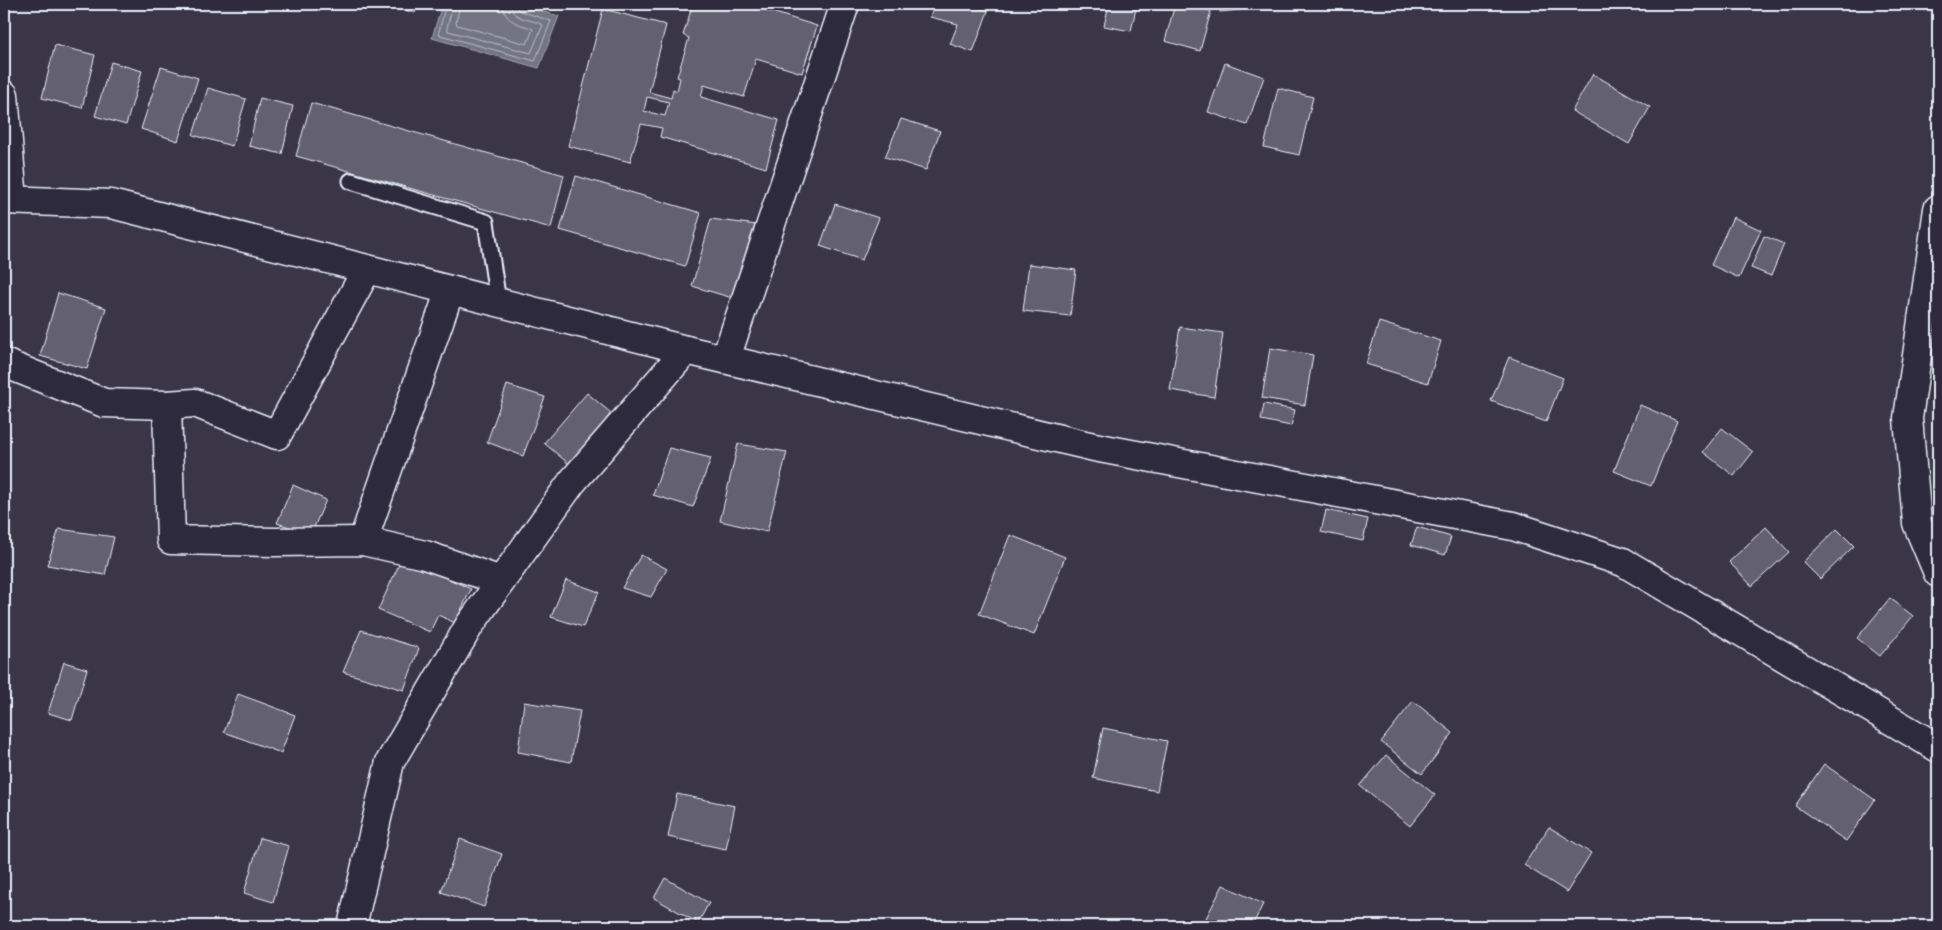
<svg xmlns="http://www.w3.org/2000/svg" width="1942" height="930" viewBox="0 0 1942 930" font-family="'Comic Neue',sans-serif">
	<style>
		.water { fill: #737482; stroke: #a2a6b1 }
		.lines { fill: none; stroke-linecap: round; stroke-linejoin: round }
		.shore { stroke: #b9bfc9; stroke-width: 1 }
		.building { fill: #636171; stroke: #e8f1f8; fill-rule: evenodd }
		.service-casing { stroke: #e8f1f8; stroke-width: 19 }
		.minor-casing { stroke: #e8f1f8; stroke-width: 31 }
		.service { stroke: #2f2a3d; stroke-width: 15 }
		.minor { stroke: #2f2a3d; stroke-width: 28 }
	</style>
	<rect width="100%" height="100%" fill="#3a3648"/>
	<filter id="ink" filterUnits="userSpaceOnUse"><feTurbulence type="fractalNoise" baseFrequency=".02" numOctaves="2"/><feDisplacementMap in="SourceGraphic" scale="10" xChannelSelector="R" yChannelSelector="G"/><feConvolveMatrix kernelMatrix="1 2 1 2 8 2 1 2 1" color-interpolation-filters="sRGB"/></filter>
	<g filter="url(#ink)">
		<path class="water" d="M442,4h72l45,12 -20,52 -107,-30z"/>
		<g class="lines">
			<g class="shore">
				<path d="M446,4l-7,28 1,3 95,26 16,-40 -31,-10 -3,-3v-4"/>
				<path d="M453,4l-6,24 1,3 83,22 12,-28c-12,-7 -31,-4 -33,-21"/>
				<path d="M460,4l-4,19 1,2 70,19 6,-15c-14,-6 -29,-6 -30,-25"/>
			</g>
		</g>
		<g class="building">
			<path d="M385,4h32l-2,9z"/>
			<path d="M693,4h53l71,22 -15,47 -46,-14 -12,38 -40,-12 -3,12 78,23 -13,48 -106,-31 2,-9 -21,-4 -11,38 -62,-16 35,-137 63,16 -17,67 22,6 2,-9 4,2 3,-13 -3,-1 12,-39 -6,-3zM647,97l22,5 -4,14 -21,-5z"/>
			<path d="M935,4h30l23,7 -15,41 -23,-8 8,-20 -28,-7z"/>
			<path d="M1109,4h28l-6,27 -27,-5z"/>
			<path d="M1175,4h10l26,7 -11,40 -35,-10z"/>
			<path d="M1219,4h62v2l-61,6z"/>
			<path d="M55,45l40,10 -13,53 -40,-10z"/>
			<path d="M111,62l31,9 -16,54 -31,-9z"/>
			<path d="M1225,63l39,14 -17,48 -39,-13z"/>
			<path d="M161,67l37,11 -20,63 -37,-12z"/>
			<path d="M1593,74l57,33 -21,37 -57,-33z"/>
			<path d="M208,88l38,11 -14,47 -39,-11z"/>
			<path d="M1278,88l35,9 -14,58 -35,-8z"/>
			<path d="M260,98l33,8 -11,48 -33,-8z"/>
			<path d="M311,103l253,72 -13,53 -255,-72z"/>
			<path d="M901,119l39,12 -14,39 -41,-13z"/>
			<path d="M576,176l125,37 -16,53 -125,-36z"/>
			<path d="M835,204l44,14 -17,42 -42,-14z"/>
			<path d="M1733,217l28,13 -22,48 -28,-13z"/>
			<path d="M711,219l46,6 -21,74 -44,-13z"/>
			<path d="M1764,236l20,8 -13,32 -20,-8z"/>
			<path d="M1029,264l47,6 -6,46 -47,-5z"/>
			<path d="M58,293l48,15 -19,61 -47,-13z"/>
			<path d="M1379,322l62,19 -13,42 -62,-19z"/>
			<path d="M1180,327l43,6 -9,64 -44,-7z"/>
			<path d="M1270,348l43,7 -8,50 -43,-7z"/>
			<path d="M1509,357l54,21 -17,44 -55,-21z"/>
			<path d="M507,385l38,12 -22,59 -36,-14z"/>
			<path d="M587,393l24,20 -19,26 -23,25 -25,-21z"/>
			<path d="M1264,404l31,6 -4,16 -30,-6z"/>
			<path d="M1640,405l37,16 -26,65 -37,-15z"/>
			<path d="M1722,428l31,24 -19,24 -31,-24z"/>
			<path d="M738,444l49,8 -20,80 -47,-11z"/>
			<path d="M669,448l42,10 -18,49 -40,-12z"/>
			<path d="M293,485l33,15 -15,34 -34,-11z"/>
			<path d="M1326,510l42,9 -5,22 -42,-9z"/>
			<path d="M1417,527l34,10 -6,18 -34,-10z"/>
			<path d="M1766,527l23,25 -37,34 -23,-24z"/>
			<path d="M59,529l55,8 -9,38 -58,-10z"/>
			<path d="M1837,529l17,17 -34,33 -17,-17z"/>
			<path d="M1010,535l55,22 -31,78 -55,-21z"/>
			<path d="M641,555l26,14 -16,28 -29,-9z"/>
			<path d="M402,558l69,31 -16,34 -17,-8 -8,17 -52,-22z"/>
			<path d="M566,580l33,12 -16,35 -32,-10z"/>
			<path d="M1890,598l23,18 -33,40 -23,-18z"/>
			<path d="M361,630l58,18 -15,42 -61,-18z"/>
			<path d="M64,662l23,7 -15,51 -24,-7z"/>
			<path d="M238,694l57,21 -14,38 -57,-21z"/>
			<path d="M1413,701l40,32 -31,41 -41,-32z"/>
			<path d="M524,702l56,9 -9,51 -53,-10z"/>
			<path d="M1103,728l64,13 -10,50 -64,-13z"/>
			<path d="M1386,755l49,40 -25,31 -50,-40z"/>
			<path d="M1824,764l51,36 -29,41 -51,-35z"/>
			<path d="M677,794l58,12 -9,43 -58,-12z"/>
			<path d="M1549,827l42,26 -24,39 -43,-27z"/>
			<path d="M260,838l29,8 -16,56 -29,-9z"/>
			<path d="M460,839l42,15 -18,53 -43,-15z"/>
			<path d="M665,878l44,25 -11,20 -44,-25z"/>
			<path d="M1223,885l40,19 -11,22h-50z"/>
		</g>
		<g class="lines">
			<g class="service-casing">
				<path id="service" d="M351,181l135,41 12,80"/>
			</g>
			<g class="minor-casing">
				<g id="minor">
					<path d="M4,95l9,105"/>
					<path d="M4,200l107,4 575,146 408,97 419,79 110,36 315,186"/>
					<path d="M1938,209l-30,209 9,105 21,50"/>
					<path d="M726,358l119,-354"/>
					<path d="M4,363l100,40 63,2 28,-2 82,32 90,-166"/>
					<path d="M167,405l4,135 104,2 88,-1 62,14 76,26"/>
					<path d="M363,541l87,-251"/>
					<path d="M352,926l38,-164 79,-136 103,-144 114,-132"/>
				</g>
			</g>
			<use href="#service" class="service"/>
			<use href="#minor" class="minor"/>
		</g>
	</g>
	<rect width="1942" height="930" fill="none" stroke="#2f2a3d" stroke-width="20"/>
	<rect x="10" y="10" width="1922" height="910" fill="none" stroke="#e8f1f8" stroke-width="2" filter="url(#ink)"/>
</svg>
